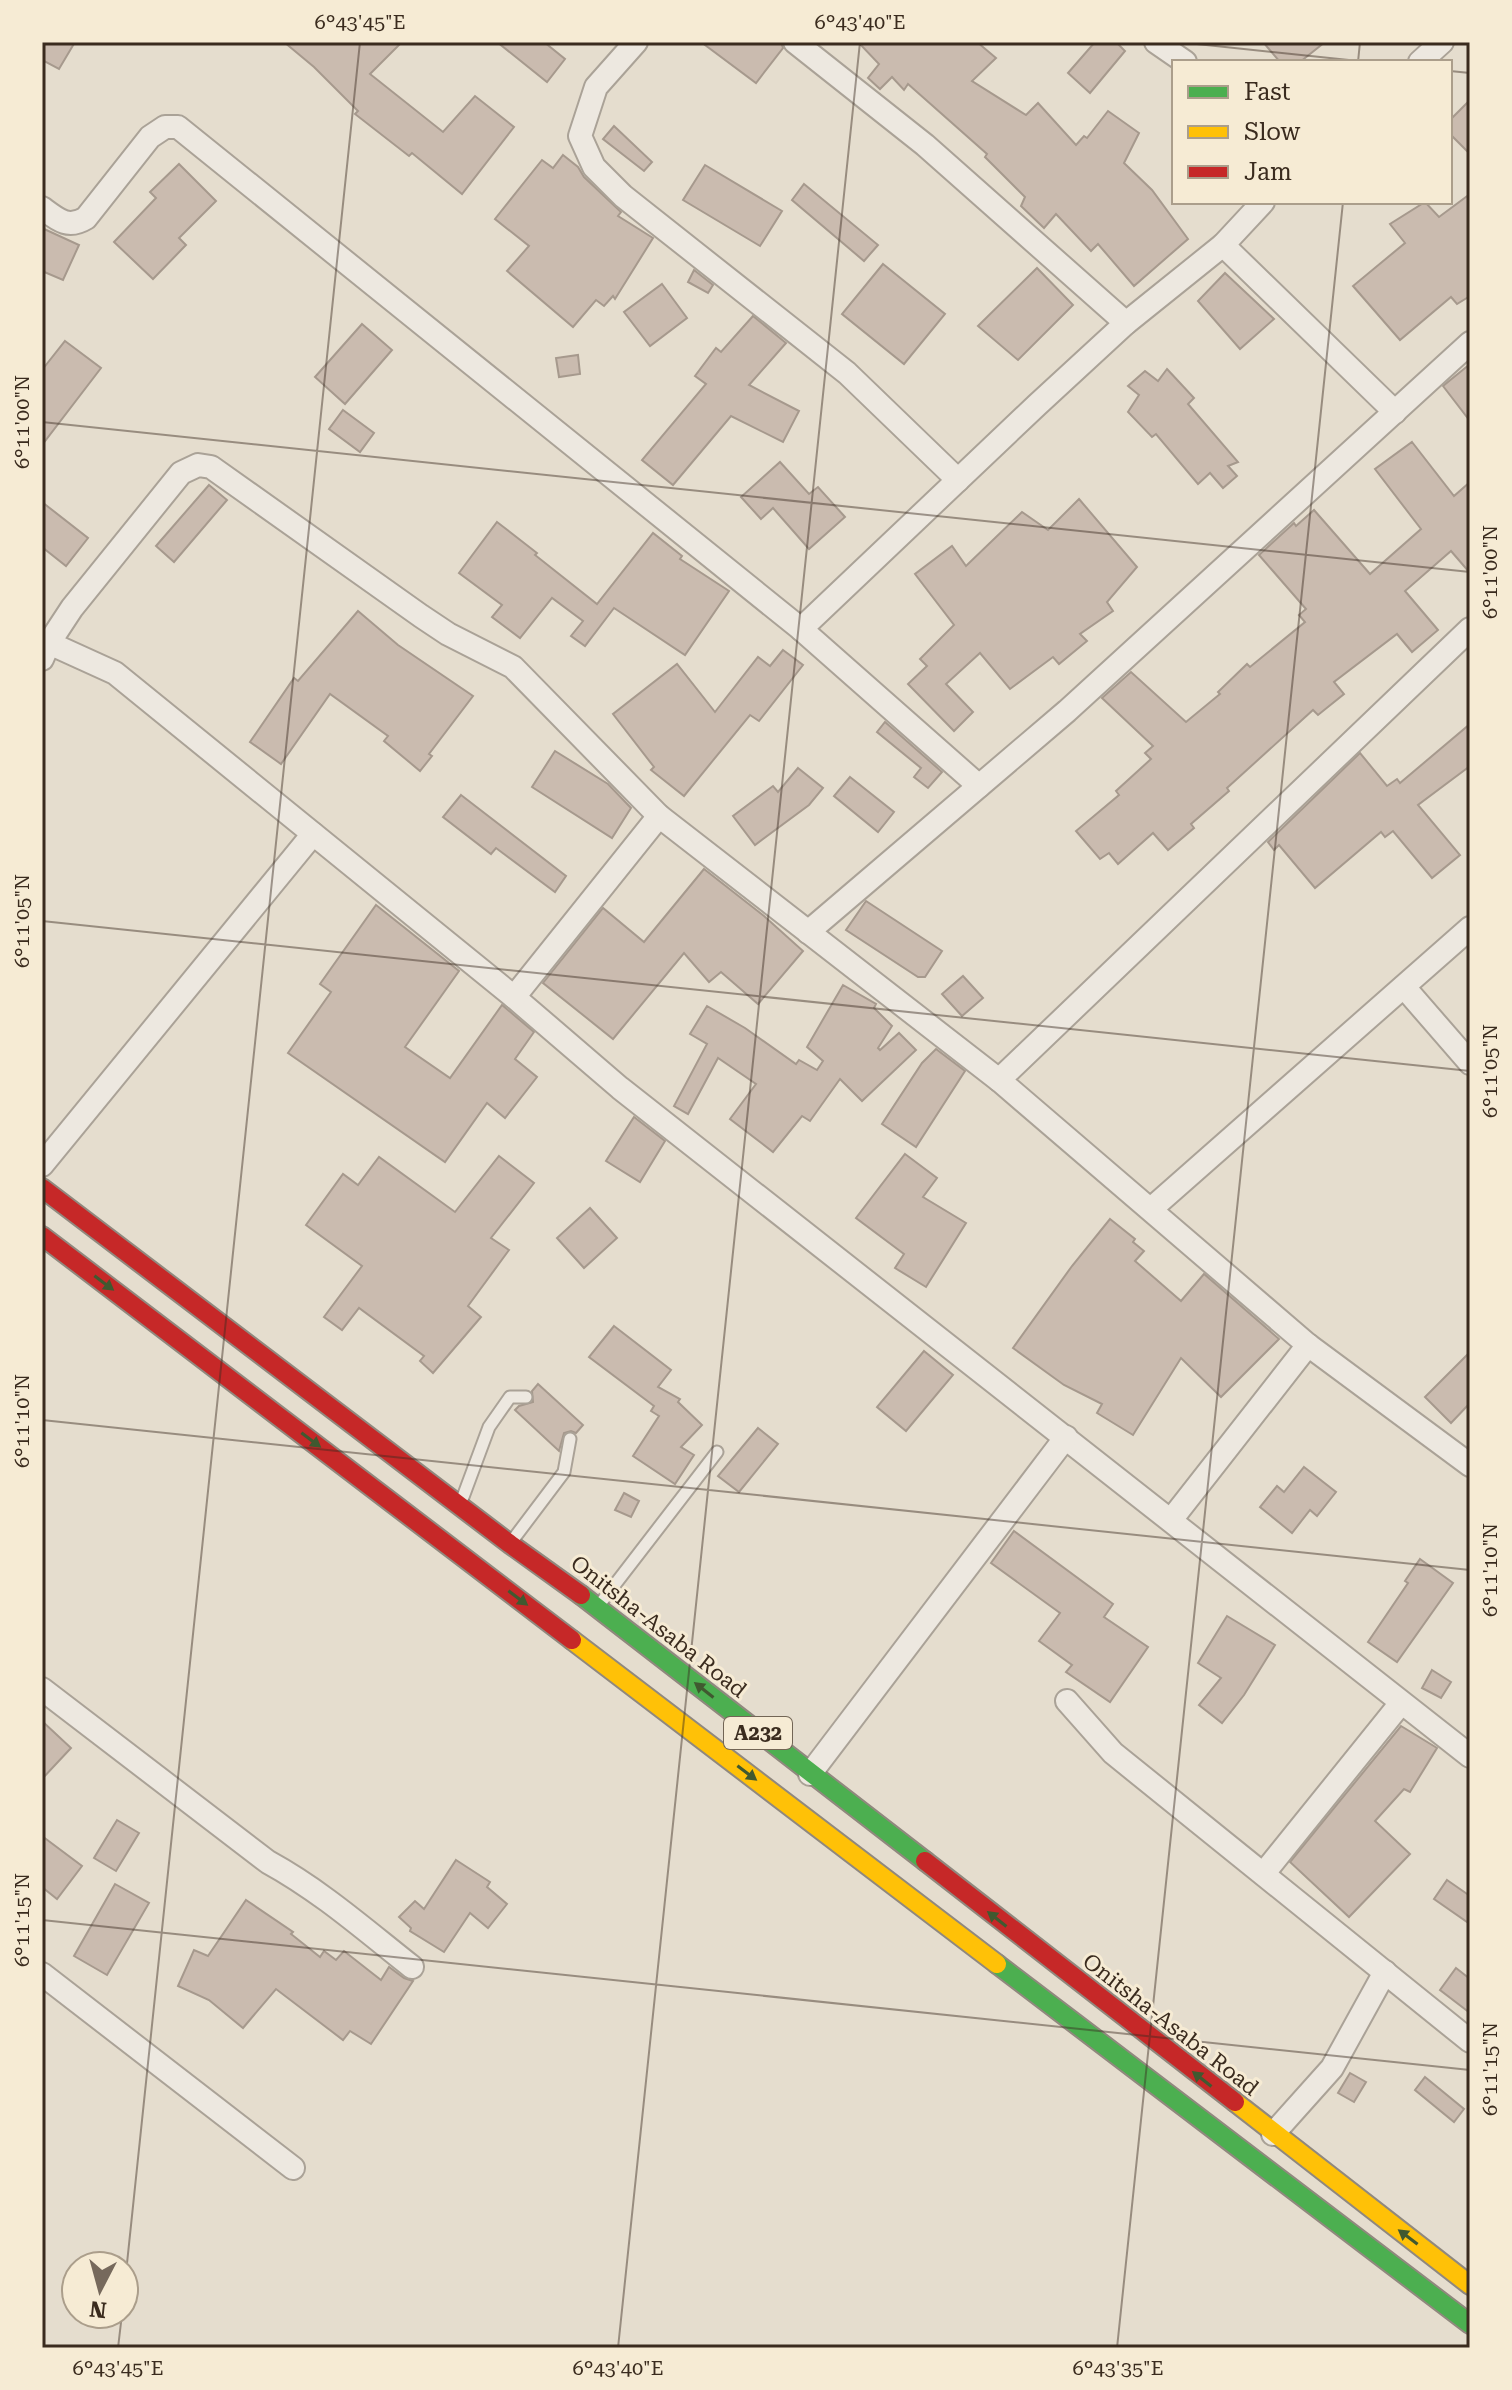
<svg xmlns="http://www.w3.org/2000/svg" width="1512" height="2390" viewBox="0 0 1512 2390" font-family="'Roboto Serif',serif">
	<style>
		.building { fill: #cabbaf; stroke: #a6998d; stroke-width: 2 }
		.lines { fill: none; stroke-linecap: round; stroke-linejoin: round }
		.lane-casing { stroke: #aaa297; stroke-width: 15 }
		.street-casing { stroke: #aaa297; stroke-width: 26 }
		.fast-casing { stroke: #90887e; stroke-width: 22 }
		.slow-casing { stroke: #90887e; stroke-width: 22 }
		.jam-casing { stroke: #90887e; stroke-width: 22 }
		.lane { stroke: #ede8e0; stroke-width: 11 }
		.street { stroke: #ede8e0; stroke-width: 22 }
		.fast { stroke: #4caf50; stroke-width: 18 }
		.slow { stroke: #ffc107; stroke-width: 18 }
		.jam { stroke: #c62828; stroke-width: 18 }
		.oneway { fill: #405930 }
		.ticks { fill: none; stroke: #3a2b1e; stroke-width: 2; stroke-opacity: 0.45 }
		.labels { text-anchor: middle; stroke-width: 6; stroke-linejoin: round; paint-order: stroke }
		.shield { fill: #f6ebd4; stroke: #726555; stroke-width: 2 }
		.shield-label { font-size: 20px; font-weight: bold; fill: #3a2b1e }
		.street-label { font-size: 22px; fill: #3a2b1e; stroke: #f6ebd4 }
		.neatline { fill: none; stroke: #3a2b1e; stroke-width: 3 }
		.ticks-label { font-size: 20px; text-anchor: middle; fill: #3a2b1e }
	</style>
	<rect width="100%" height="100%" fill="#e5ddce"/>
	<g class="building">
		<path d="M46,42h29l-16,27 -17,-9v-11z"/>
		<path d="M284,42h118l-32,32 73,58 32,-36 39,31 -52,67 -50,-41 -3,3 -54,-42 3,-3 -44,-44z"/>
		<path d="M497,42h47l21,17 -18,23z"/>
		<path d="M701,42h80l2,6 -27,35z"/>
		<path d="M858,42h119l19,16 -24,23 54,34 12,-12 38,42 8,-9 3,2 21,-27 31,22 -15,30 28,27 36,49 -54,47 -36,-42 -7,7 -35,-37 -12,14 -23,-22 4,-9 -40,-40 2,-3 -79,-70 -4,6 -12,-13 -12,12 -12,-11 11,-14z"/>
		<path d="M1095,42h21l9,9 -35,42 -22,-20z"/>
		<path d="M1263,42h62l-25,20h-20z"/>
		<path d="M1470,100v54l-20,-20v-14z"/>
		<path d="M614,126l38,36 -8,9 -41,-32z"/>
		<path d="M563,155l15,12 6,10 37,35 -3,4 35,22 -38,61 -2,-3 -9,10 -8,-6 -23,27 -66,-56 22,-25 -34,-27 47,-59 11,8z"/>
		<path d="M179,164l37,37 -37,37 7,7 -33,34 -39,-37 42,-44 -6,-6z"/>
		<path d="M705,165l77,46 -22,35 -77,-46z"/>
		<path d="M804,184l74,61 -14,16 -72,-61z"/>
		<path d="M1470,194v102l-13,8 -6,-7 -51,43 -47,-54 52,-43 -15,-19 35,-22 14,15z"/>
		<path d="M42,228l37,17 -16,35 -21,-9z"/>
		<path d="M883,264l62,50 -41,50 -62,-50z"/>
		<path d="M1037,268l36,37 -55,55 -40,-34z"/>
		<path d="M694,270l19,15 -5,8 -20,-11z"/>
		<path d="M1225,273l49,46 -34,30 -42,-48z"/>
		<path d="M662,284l25,34 -37,28 -26,-34z"/>
		<path d="M753,316l33,27 -37,42 50,26 -16,31 -52,-26 -58,69 -31,-25 64,-76 -11,-8 21,-28 5,4z"/>
		<path d="M362,324l30,26 -47,54 -30,-27z"/>
		<path d="M65,341l36,27 -59,77v-75z"/>
		<path d="M578,355l2,19 -21,3 -3,-19z"/>
		<path d="M1470,364v57l-27,-35z"/>
		<path d="M1167,369l27,29 -6,6 50,58 -10,4 9,10 -14,12 -13,-15 -12,11 -42,-50 -4,3 -24,-25 11,-17 -11,-9 17,-15 13,10z"/>
		<path d="M343,410l31,23 -14,19 -31,-23z"/>
		<path d="M1412,442l42,54 16,-14v91l-19,-22 -46,40 33,39 -26,22 -15,-18 -63,48 10,12 -26,21 -5,-5 -86,78 2,3 -38,33 3,4 -26,22 -15,-17 -35,31 -9,-11 -9,6 -24,-28 43,-36 -3,-4 35,-32 -6,-6 8,-7 -51,-48 29,-26 55,50 34,-28 -2,-2 29,-28 3,3 55,-45 -6,-7 7,-6 -47,-54 35,-32 2,3 18,-16 56,64 51,-45 -46,-60z"/>
		<path d="M780,462l29,32 9,-7 27,30 -36,32 -36,-41 -12,11 -20,-22z"/>
		<path d="M209,485l18,15 -53,62 -18,-16z"/>
		<path d="M1079,499l58,68 -30,35 6,9 -33,23 7,7 -28,23 -6,-7 -43,32 -30,-36 -34,31 27,28 -19,19 -46,-47 19,-18 -7,-7 34,-34 -39,-51 37,-28 14,20 56,-54 26,18z"/>
		<path d="M42,502l46,36 -22,28 -24,-19z"/>
		<path d="M497,522l40,31 -2,2 62,49 56,-71 29,23 -2,3 49,32 -44,64 -71,-47 -29,38 -14,-10 12,-15 -31,-23 -32,40 -28,-21 10,-12 -43,-32z"/>
		<path d="M358,611l40,34 75,51 -44,58 3,2 -12,15 -36,-30 4,-5 -58,-42 -49,70 -31,-22 44,-64 4,3z"/>
		<path d="M783,650l20,15 -44,56 -9,-6 -66,81 -33,-26 3,-3 -41,-53 64,-50 38,48 43,-55 12,9z"/>
		<path d="M885,722l57,50 -14,16 -14,-11 7,-9 -44,-36z"/>
		<path d="M1470,724v42l-52,39 42,50 -28,23 -39,-47 -8,6 -4,-5 -66,56 -36,-43 -5,5 -6,-8 92,-89 27,33 10,-7 3,4z"/>
		<path d="M555,751l53,33 23,24 -19,30 -80,-51z"/>
		<path d="M798,768l25,20 -14,17 -54,40 -22,-29 40,-30 5,6z"/>
		<path d="M850,777l44,35 -16,20 -44,-36z"/>
		<path d="M461,795l105,81 -11,16 -59,-44 -5,6 -48,-37z"/>
		<path d="M704,869l60,47 39,35 -45,53 -37,-32 -12,10 -25,-29 -71,86 -70,-56 60,-75 41,34z"/>
		<path d="M866,901l76,50 -17,26h-7l-72,-47z"/>
		<path d="M376,905l83,66 -54,76 45,31 52,-73 32,27 -19,27 22,18 -32,41 -18,-15 -42,59 -157,-109 43,-61 -11,-8z"/>
		<path d="M963,976l20,22 -21,18 -20,-22z"/>
		<path d="M843,985l33,19 -2,4 18,18 -14,22 2,2 19,-17 17,17 -54,51 -22,-22 -30,42 -8,-5 -29,36 -43,-33 26,-35 -38,-26 -30,56 -14,-8 33,-62 -17,-10 17,-28 38,22 51,36 3,-4 18,10 6,-9 -16,-14z"/>
		<path d="M936,1049l29,22 -49,76 -34,-23 40,-61z"/>
		<path d="M634,1117l31,24 -25,41 -34,-21z"/>
		<path d="M905,1154l32,24 -14,19 43,26 -40,64 -31,-19 9,-14 -48,-36z"/>
		<path d="M499,1156l35,27 -43,55 18,12 -41,56 13,11 -48,56 -13,-12 4,-5 -65,-48 -17,22 -18,-13 38,-51 -56,-41 37,-51 15,11 21,-28 76,55z"/>
		<path d="M590,1208l27,30 -33,30 -27,-30z"/>
		<path d="M1110,1219l25,20 -2,3 11,9 -9,10 46,40 23,-27 75,65 -58,58 -40,-39 -48,77 -36,-22 5,-9 -38,-19 -51,-37 59,-82z"/>
		<path d="M614,1326l57,44 -13,17 22,12 -2,3 24,23 -21,22 13,8 -19,29 -42,-28 26,-40 -8,-5 3,-5 -65,-49z"/>
		<path d="M924,1351l29,24 -47,56 -29,-24z"/>
		<path d="M1470,1352v51l-19,20 -26,-26z"/>
		<path d="M538,1384l45,41 -7,8 -5,-2 -7,2 -5,18 -44,-41 4,-4 14,-4 -1,-11z"/>
		<path d="M758,1428l20,16 -39,48 -21,-16z"/>
		<path d="M1304,1467l32,25 -19,24 -7,-6 -18,23 -32,-26 17,-21 7,6z"/>
		<path d="M624,1493l15,8 -8,16 -16,-7z"/>
		<path d="M1014,1531l99,73 -9,13 44,30 -38,55 -44,-30 6,-7 -33,-24 21,-28 -69,-50z"/>
		<path d="M1420,1559l33,24 -56,79 -29,-20 40,-59 -3,-2z"/>
		<path d="M1227,1616l48,29 -31,50 -22,28 -23,-18 22,-27 -23,-15z"/>
		<path d="M1432,1670l19,12 -10,16 -19,-10z"/>
		<path d="M42,1721l29,27 -29,31z"/>
		<path d="M1401,1726l36,22 -27,44 -6,-3 -29,32 35,33 -61,63 -59,-55z"/>
		<path d="M117,1820l22,13 -23,38 -22,-13z"/>
		<path d="M42,1836l40,30 -25,33 -15,-12z"/>
		<path d="M456,1860l34,22 -3,5 20,17 -19,24 -18,-15 -26,39 -34,-21 1,-3 -12,-11 16,-16 9,8z"/>
		<path d="M1447,1880l23,16v28l-36,-25z"/>
		<path d="M115,1884l34,19 -42,72 -33,-19z"/>
		<path d="M246,1900l47,32 -2,2 29,23 4,-6 12,9 8,-9 37,29 8,-13 15,11 9,3 -42,63 -21,-13 -7,9 -67,-51 -33,39 -34,-28 -31,-14 16,-36 14,6z"/>
		<path d="M1456,1968l14,11v34l-30,-23z"/>
		<path d="M1350,2073l16,9 -12,20 -16,-9z"/>
		<path d="M1425,2077l39,32 -10,13 -39,-32z"/>
	</g>
	<g class="lines">
		<g class="lane-casing">
			<g id="lane">
				<path d="M463,1497l26,-70 21,-30h16"/>
				<path d="M515,1537l49,-65 6,-33"/>
				<path d="M603,1600l114,-148"/>
			</g>
		</g>
		<g class="street-casing">
			<g id="street">
				<path d="M636,42l-40,45 -16,49 14,31 29,29 224,177 111,107"/>
				<path d="M795,42l130,103 201,178"/>
				<path d="M1156,42l29,20"/>
				<path d="M1420,62l22,-20"/>
				<path d="M42,208c16,12 26,21 44,10l64,-81 15,-10h13l623,502 178,157"/>
				<path d="M1223,245l172,167"/>
				<path d="M801,629l236,-224 89,-82 97,-78 40,-43"/>
				<path d="M49,643l23,-35 109,-135 17,-8 13,2 210,149 27,18 65,33 146,149 340,264 309,265 162,120"/>
				<path d="M42,659l7,-16 66,30 399,324 106,91 850,668"/>
				<path d="M808,932l259,-221 403,-368"/>
				<path d="M1404,987l66,76"/>
				<path d="M514,997l145,-181"/>
				<path d="M999,1080l471,-451"/>
				<path d="M42,1165l271,-331"/>
				<path d="M1151,1209l319,-281"/>
				<path d="M1171,1520l137,-175"/>
				<path d="M42,1689l226,173c53,29 97,68 144,105"/>
				<path d="M1067,1701l46,52 357,288"/>
				<path d="M810,1774l256,-337"/>
				<path d="M1264,1873l137,-170"/>
				<path d="M42,1974l251,194"/>
				<path d="M1273,2134l59,-66 53,-96"/>
			</g>
		</g>
		<g class="fast-casing">
			<g id="fast">
				<path d="M581,1595l344,266"/>
				<path d="M997,1964l473,360"/>
			</g>
		</g>
		<g class="slow-casing">
			<g id="slow">
				<path d="M572,1640l425,324"/>
				<path d="M1235,2102l235,183"/>
			</g>
		</g>
		<g class="jam-casing">
			<g id="jam">
				<path d="M42,1188l468,356 71,51"/>
				<path d="M42,1236l530,404"/>
				<path d="M925,1861l310,241"/>
			</g>
		</g>
		<use href="#lane" class="lane"/>
		<use href="#street" class="street"/>
		<use href="#fast" class="fast"/>
		<use href="#slow" class="slow"/>
		<use href="#jam" class="jam"/>
	</g>
	<defs><path id="oneway-solid" d="M-6-.8H1V-3.2L6.5 0L1 3.2V.8H-6Z" transform="scale(2)"/></defs>
	<g class="oneway">
		<use href="#oneway-solid" transform="translate(104 1283) rotate(37)"/>
		<use href="#oneway-solid" transform="translate(311 1440) rotate(37)"/>
		<use href="#oneway-solid" transform="translate(518 1598) rotate(37)"/>
		<use href="#oneway-solid" transform="translate(704 1690) rotate(-142)"/>
		<use href="#oneway-solid" transform="translate(747 1773) rotate(37)"/>
		<use href="#oneway-solid" transform="translate(997 1919) rotate(-142)"/>
		<use href="#oneway-solid" transform="translate(1202 2079) rotate(-142)"/>
		<use href="#oneway-solid" transform="translate(1408 2237) rotate(-143)"/>
	</g>
	<path class="ticks" d="M1178,42l190,20M1358,62l2,-20M1450,71l20,2M42,422l1428,150M42,921l1428,150M42,1420l1428,150M42,1920l1428,150M124,2292l236,-2250M118,2348l4,-34M618,2348l242,-2306M1117,2348l226,-2146"/>
	<g class="labels">
		<rect class="shield" x="724" y="1717" width="68" height="32" rx="6"/>
		<g class="shield-label">
			<text x="758" y="1740">A232</text>
		</g>
		<g class="street-label">
			<text transform="translate(659 1626) rotate(38)" y="8">Onitsha-Asaba Road</text>
			<text transform="translate(1171 2024) rotate(38)" y="8">Onitsha-Asaba Road</text>
		</g>
	</g>
	<rect width="1512" height="2390" fill="none" stroke="#f6ebd4" stroke-width="88"/>
	<rect x="1172" y="60" width="280" height="144" fill="#f6ebd4" stroke="#ab9e8b" stroke-width="2"/>
	<rect x="1188" y="86" width="40" height="12" fill="#4caf50" stroke="#ab9e8b" stroke-width="2"/>
	<text x="1244" y="100" font-size="24" fill="#3a2b1e">Fast</text>
	<rect x="1188" y="126" width="40" height="12" fill="#ffc107" stroke="#ab9e8b" stroke-width="2"/>
	<text x="1244" y="140" font-size="24" fill="#3a2b1e">Slow</text>
	<rect x="1188" y="166" width="40" height="12" fill="#c62828" stroke="#ab9e8b" stroke-width="2"/>
	<text x="1244" y="180" font-size="24" fill="#3a2b1e">Jam</text>
	<g transform="translate(100 2290) rotate(186)"><circle r="38" fill="#f6ebd4" stroke="#ab9e8b" stroke-width="2"/>
	<path d="M0-6L14 30L0 20L-14 30Z" fill="#76695c"/>
	<text y="-12" font-size="22" font-weight="bold" text-anchor="middle" fill="#3a2b1e">N</text>
	</g>
	<rect x="44" y="44" width="1424" height="2302" class="neatline"/>
	<g class="ticks-label">
		<text x="360" y="29">6°43'45"E</text>
		<text x="860" y="29">6°43'40"E</text>
		<text transform="translate(22 422) rotate(-90)" y="7">6°11'00"N</text>
		<text transform="translate(1490 572) rotate(-90)" y="7">6°11'00"N</text>
		<text transform="translate(22 921) rotate(-90)" y="7">6°11'05"N</text>
		<text transform="translate(1490 1071) rotate(-90)" y="7">6°11'05"N</text>
		<text transform="translate(22 1421) rotate(-90)" y="7">6°11'10"N</text>
		<text transform="translate(1490 1570) rotate(-90)" y="7">6°11'10"N</text>
		<text transform="translate(22 1920) rotate(-90)" y="7">6°11'15"N</text>
		<text transform="translate(1490 2069) rotate(-90)" y="7">6°11'15"N</text>
		<text x="118" y="2375">6°43'45"E</text>
		<text x="618" y="2375">6°43'40"E</text>
		<text x="1118" y="2375">6°43'35"E</text>
	</g>
</svg>
